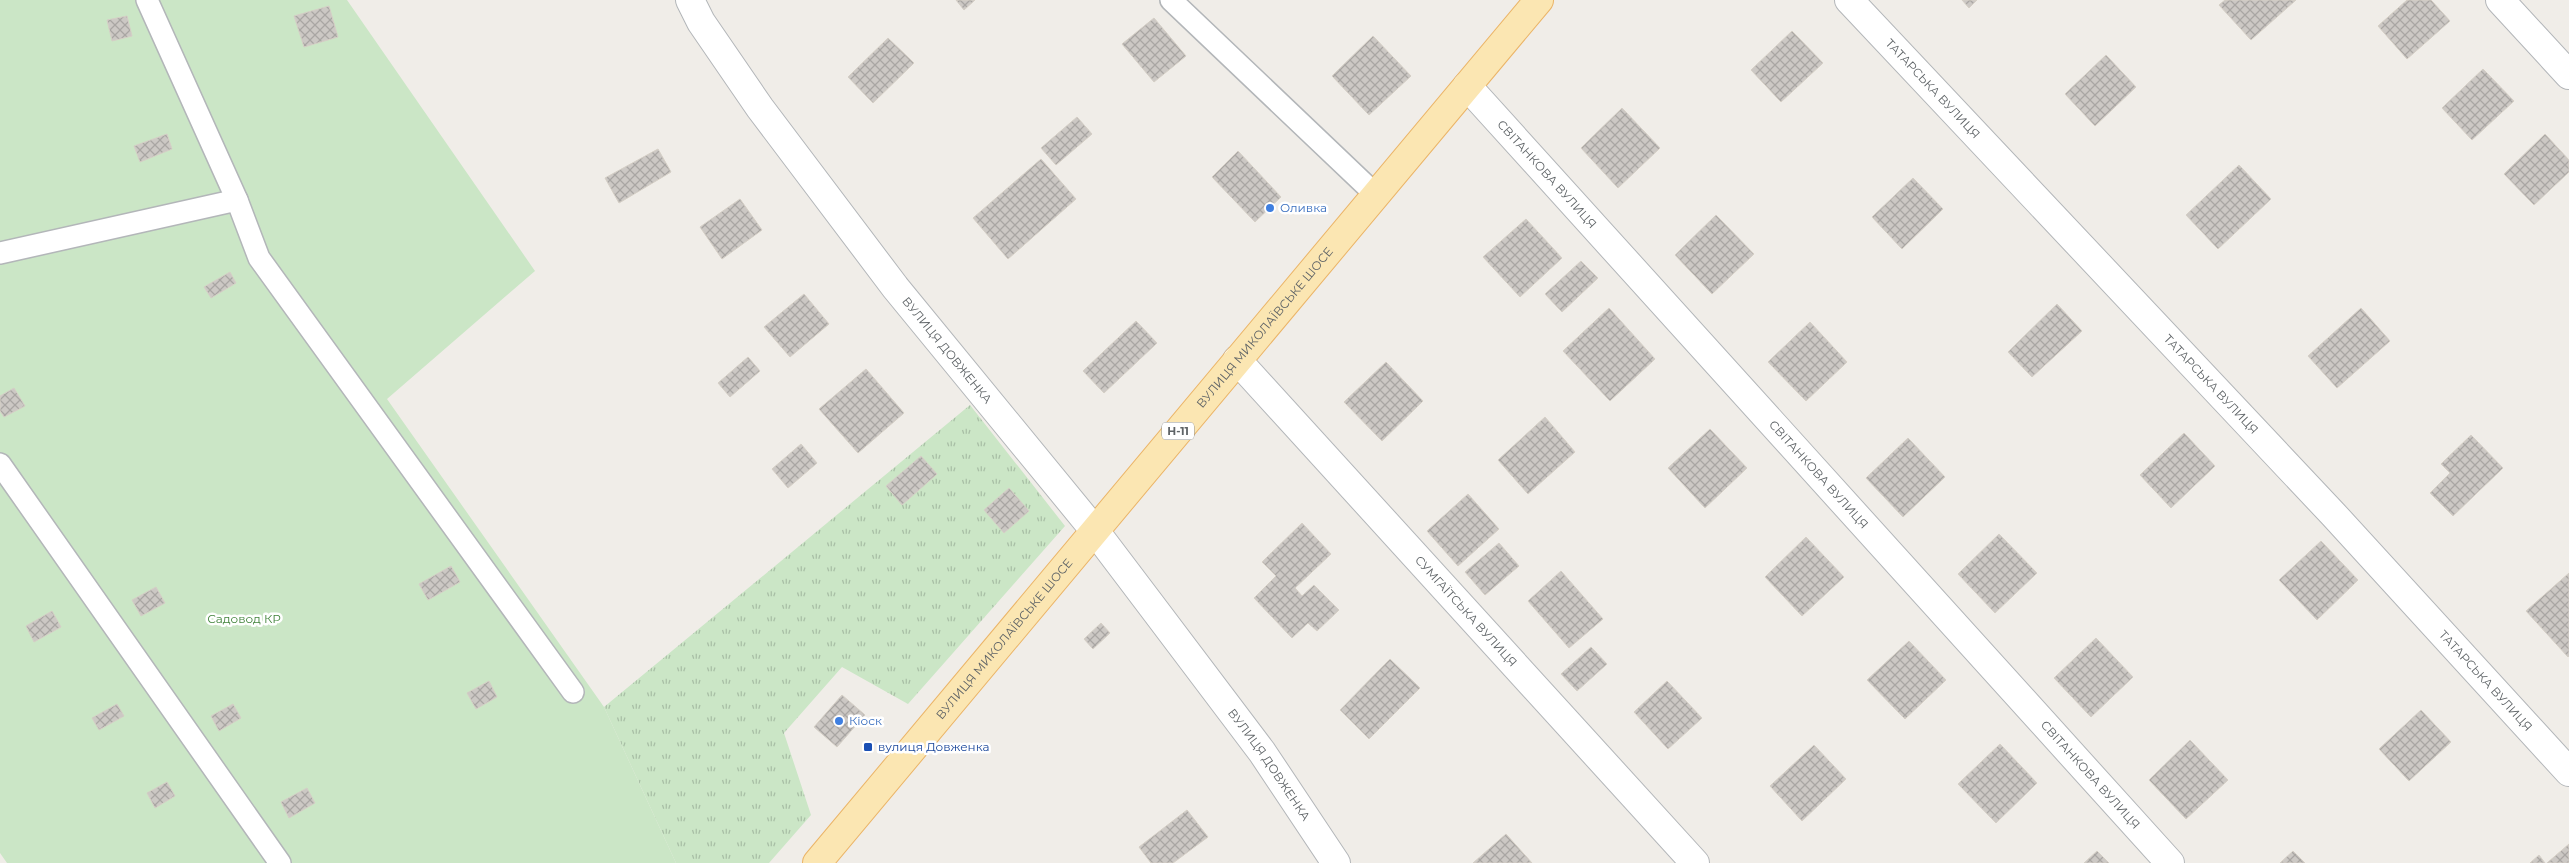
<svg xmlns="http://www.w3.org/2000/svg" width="2569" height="863" viewBox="0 0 2569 863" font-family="Montserrat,sans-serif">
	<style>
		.grass { fill: url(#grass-tufts) }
		.green { fill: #cbe6c6 }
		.building { fill: url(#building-cross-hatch); stroke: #d5cfc6 }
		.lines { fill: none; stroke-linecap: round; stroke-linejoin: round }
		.service-casing { stroke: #b3b6b9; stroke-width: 24 }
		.minor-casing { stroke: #b3b6b9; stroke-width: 30 }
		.primary-casing { stroke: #ebb467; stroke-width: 30 }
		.service { stroke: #fff; stroke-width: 21 }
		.minor { stroke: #fff; stroke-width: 28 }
		.primary { stroke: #fbe6b2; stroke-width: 28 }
		.shop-dot { fill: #3f7fe0; stroke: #fff; stroke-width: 2 }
		.transit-dot { fill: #1a4fb4; stroke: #fff; stroke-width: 2 }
		.labels { text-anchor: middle; stroke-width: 5; stroke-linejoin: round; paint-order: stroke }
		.shield { fill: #fff; stroke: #8f9295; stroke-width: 1 }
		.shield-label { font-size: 11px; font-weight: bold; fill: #5f6467 }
		.street-label { font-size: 12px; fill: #5f6467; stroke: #fff }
		.shop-label { font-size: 12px; fill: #366cbe; stroke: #fff; text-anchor: start }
		.park-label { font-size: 12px; fill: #40833a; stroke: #fff }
		.transit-label { font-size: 12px; fill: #164399; stroke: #fff; text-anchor: start }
	</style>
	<defs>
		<pattern id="grass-tufts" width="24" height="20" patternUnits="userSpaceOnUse" patternTransform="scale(1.25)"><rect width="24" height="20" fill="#cbe6c6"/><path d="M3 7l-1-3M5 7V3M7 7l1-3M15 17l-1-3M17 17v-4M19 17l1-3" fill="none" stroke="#a8bea5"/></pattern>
		<pattern id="building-cross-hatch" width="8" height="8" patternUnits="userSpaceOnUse" patternTransform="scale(1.25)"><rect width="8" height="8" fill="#ccc8c4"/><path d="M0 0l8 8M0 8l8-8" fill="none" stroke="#a9a6a3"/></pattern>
	</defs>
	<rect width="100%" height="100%" fill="#f0ede8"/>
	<path class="grass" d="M970,405l95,121 -157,178 -66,-37 -58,66 27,82 -42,48h-93l-72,-156z"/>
	<path class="green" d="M0,0h347l188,271 -148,128 217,308 72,156h-669l-7,-10z"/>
	<g class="building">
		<path d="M956,0h19l-11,10z"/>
		<path d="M1962,0h15l-8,8z"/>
		<path d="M2225,0h71l-45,40 -32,-35z"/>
		<path d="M2407,0h24l19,21 -43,38 -29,-33z"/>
		<path d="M329,6l9,31 -34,10 -10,-31z"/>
		<path d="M127,16l5,20 -20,5 -5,-21z"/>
		<path d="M1154,18l32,38 -32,26 -32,-38z"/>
		<path d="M1792,31l31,32 -42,39 -30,-32z"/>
		<path d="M1373,36l38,40 -42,39 -37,-39z"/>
		<path d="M888,38l26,25 -41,40 -25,-26z"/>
		<path d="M2106,55l30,32 -41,39 -30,-32z"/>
		<path d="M2483,69l31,32 -42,39 -30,-32z"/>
		<path d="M1622,108l38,40 -42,40 -37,-40z"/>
		<path d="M1077,117l15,17 -36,31 -15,-17z"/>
		<path d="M167,134l5,15 -32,13 -6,-16z"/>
		<path d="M2545,134l24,26v12l-35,33 -30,-31z"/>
		<path d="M658,149l13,23 -52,31 -14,-25z"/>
		<path d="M1238,151l43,46 -26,25 -43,-45z"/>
		<path d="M1041,159l35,40 -68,60 -35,-41z"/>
		<path d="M2239,165l32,34 -53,50 -32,-34z"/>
		<path d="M1913,178l30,31 -41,40 -30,-32z"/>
		<path d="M740,199l22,31 -40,29 -22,-32z"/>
		<path d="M1716,215l38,39 -42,40 -37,-39z"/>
		<path d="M1526,219l36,39 -42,39 -37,-40z"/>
		<path d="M1581,261l17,17 -36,34 -17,-18z"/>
		<path d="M230,272l6,11 -25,15 -7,-11z"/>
		<path d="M804,294l25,30 -39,33 -26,-30z"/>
		<path d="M2057,304l25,27 -50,46 -24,-25z"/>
		<path d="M1609,308l46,51 -45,42 -47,-50z"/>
		<path d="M2361,308l29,33 -53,47 -29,-32z"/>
		<path d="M1136,321l21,22 -53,50 -21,-22z"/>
		<path d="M1810,322l37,40 -41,39 -38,-39z"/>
		<path d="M748,357l12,14 -30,26 -12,-14z"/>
		<path d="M1386,362l37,39 -41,40 -38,-39z"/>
		<path d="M866,369l38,44 -46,40 -39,-44z"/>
		<path d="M14,388l11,18 -21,11 -4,-6v-15z"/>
		<path d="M1545,417l30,35 -47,42 -30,-34z"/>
		<path d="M1710,429l37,39 -42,40 -37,-40z"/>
		<path d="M2184,433l31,33 -44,42 -31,-33z"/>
		<path d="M2471,435l32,33 -50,48 -23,-23 20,-20 -9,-9z"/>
		<path d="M1908,438l37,39 -42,40 -37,-39z"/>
		<path d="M801,444l16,19 -29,25 -16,-19z"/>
		<path d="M921,456l16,18 -35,31 -16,-19z"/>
		<path d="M1009,488l20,23 -25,22 -20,-23z"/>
		<path d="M1468,494l31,35 -41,37 -31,-35z"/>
		<path d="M1302,523l29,31 -36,34 7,8 12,-11 25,25 -22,21 -9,-8 -16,15 -38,-40 22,-22 -14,-14z"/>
		<path d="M1999,534l38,39 -42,40 -37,-39z"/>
		<path d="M1806,537l38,40 -42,39 -37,-39z"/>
		<path d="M2321,541l37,39 -41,40 -38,-40z"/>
		<path d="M1499,543l20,23 -34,29 -20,-23z"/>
		<path d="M451,566l9,16 -32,18 -9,-16z"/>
		<path d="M1561,571l42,48 -34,29 -41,-47z"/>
		<path d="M2569,573v83l-1,1 -42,-46z"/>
		<path d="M156,587l9,16 -24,13 -9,-16z"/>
		<path d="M52,611l9,16 -27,15 -8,-16z"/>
		<path d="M1101,623l9,10 -17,16 -9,-10z"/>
		<path d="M2096,638l37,39 -42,40 -37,-39z"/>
		<path d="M1909,641l37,39 -41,39 -38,-39z"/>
		<path d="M1591,647l16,17 -30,27 -16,-17z"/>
		<path d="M1390,659l30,29 -51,51 -29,-29z"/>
		<path d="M489,681l8,16 -21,12 -9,-16z"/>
		<path d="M1667,681l35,37 -34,31 -34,-37z"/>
		<path d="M842,695l23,20 -28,32 -23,-20z"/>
		<path d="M117,704l7,12 -25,14 -7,-12z"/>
		<path d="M233,704l8,14 -22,13 -8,-15z"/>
		<path d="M2421,710l30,32 -42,39 -30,-32z"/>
		<path d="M2190,740l38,40 -42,39 -37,-39z"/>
		<path d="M2000,744l37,39 -41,40 -38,-39z"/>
		<path d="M1814,745l32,34 -44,42 -32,-35z"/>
		<path d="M167,782l8,14 -20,12 -8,-15z"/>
		<path d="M307,788l8,15 -26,15 -8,-16z"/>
		<path d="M1187,810l21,27 -35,26h-22l-12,-16z"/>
		<path d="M1506,834l26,29h-59z"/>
		<path d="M2569,844v19h-22z"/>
		<path d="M2097,851l12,12h-25z"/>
		<path d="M2293,851l12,12h-25z"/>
		<path d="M2539,855l6,8h-15z"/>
	</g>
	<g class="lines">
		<g class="service-casing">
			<g id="service">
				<path d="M147,0l90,200 22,58 314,434"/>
				<path d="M1171,0l205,195"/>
				<path d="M0,253l237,-53"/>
				<path d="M0,464l280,399"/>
			</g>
		</g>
		<g class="minor-casing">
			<g id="minor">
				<path id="s1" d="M690,0l11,22 59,86 135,179 200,244 56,74 111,147 74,111"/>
				<path id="s2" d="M1849,0l484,514 236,258"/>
				<path d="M2500,0l69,75"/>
				<path id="s3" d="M1467,86l703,777"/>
				<path id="s4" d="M1237,360l458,503"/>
			</g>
		</g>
		<g class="primary-casing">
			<g id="primary">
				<path id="s5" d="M817,863l722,-863"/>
			</g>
		</g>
		<use href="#service" class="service"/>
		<use href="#minor" class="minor"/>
		<use href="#primary" class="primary"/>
	</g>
	<g class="shop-dot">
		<circle cx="1270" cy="208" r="5"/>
		<circle cx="839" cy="721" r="5"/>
	</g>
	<rect class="transit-dot" x="863" y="742" width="10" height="10" rx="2.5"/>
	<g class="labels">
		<rect class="shield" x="1162" y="422.5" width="32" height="17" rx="4"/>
		<g class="shield-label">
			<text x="1178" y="435">Н-11</text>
		</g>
		<g class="street-label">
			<text dy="4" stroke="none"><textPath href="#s2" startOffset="122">ТАТАРСЬКА ВУЛИЦЯ</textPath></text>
			<text dy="4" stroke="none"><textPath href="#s3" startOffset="119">СВІТАНКОВА ВУЛИЦЯ</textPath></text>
			<text dy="4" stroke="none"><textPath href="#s5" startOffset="698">ВУЛИЦЯ МИКОЛАЇВСЬКЕ ШОСЕ</textPath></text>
			<text dy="4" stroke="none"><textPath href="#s1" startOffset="435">ВУЛИЦЯ ДОВЖЕНКА</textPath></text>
			<text dy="4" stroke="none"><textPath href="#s2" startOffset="528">ТАТАРСЬКА ВУЛИЦЯ</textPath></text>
			<text dy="4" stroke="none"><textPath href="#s3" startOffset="524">СВІТАНКОВА ВУЛИЦЯ</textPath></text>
			<text dy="4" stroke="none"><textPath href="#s4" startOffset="340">СУМГАЇТСЬКА ВУЛИЦЯ</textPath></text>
			<text dy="4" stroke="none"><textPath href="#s5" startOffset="292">ВУЛИЦЯ МИКОЛАЇВСЬКЕ ШОСЕ</textPath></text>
			<text dy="4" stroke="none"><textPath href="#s2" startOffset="932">ТАТАРСЬКА ВУЛИЦЯ</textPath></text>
			<text dy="4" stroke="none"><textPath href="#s1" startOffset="960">ВУЛИЦЯ ДОВЖЕНКА</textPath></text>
			<text dy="4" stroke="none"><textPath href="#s3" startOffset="929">СВІТАНКОВА ВУЛИЦЯ</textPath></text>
		</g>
		<g class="shop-label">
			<text x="1280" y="212">Оливка</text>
			<text x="849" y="725">Кіоск</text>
		</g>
		<g class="park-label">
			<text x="244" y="623">Садовод КР</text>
		</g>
		<g class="transit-label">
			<text x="878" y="751">вулиця Довженка</text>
		</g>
	</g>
</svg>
